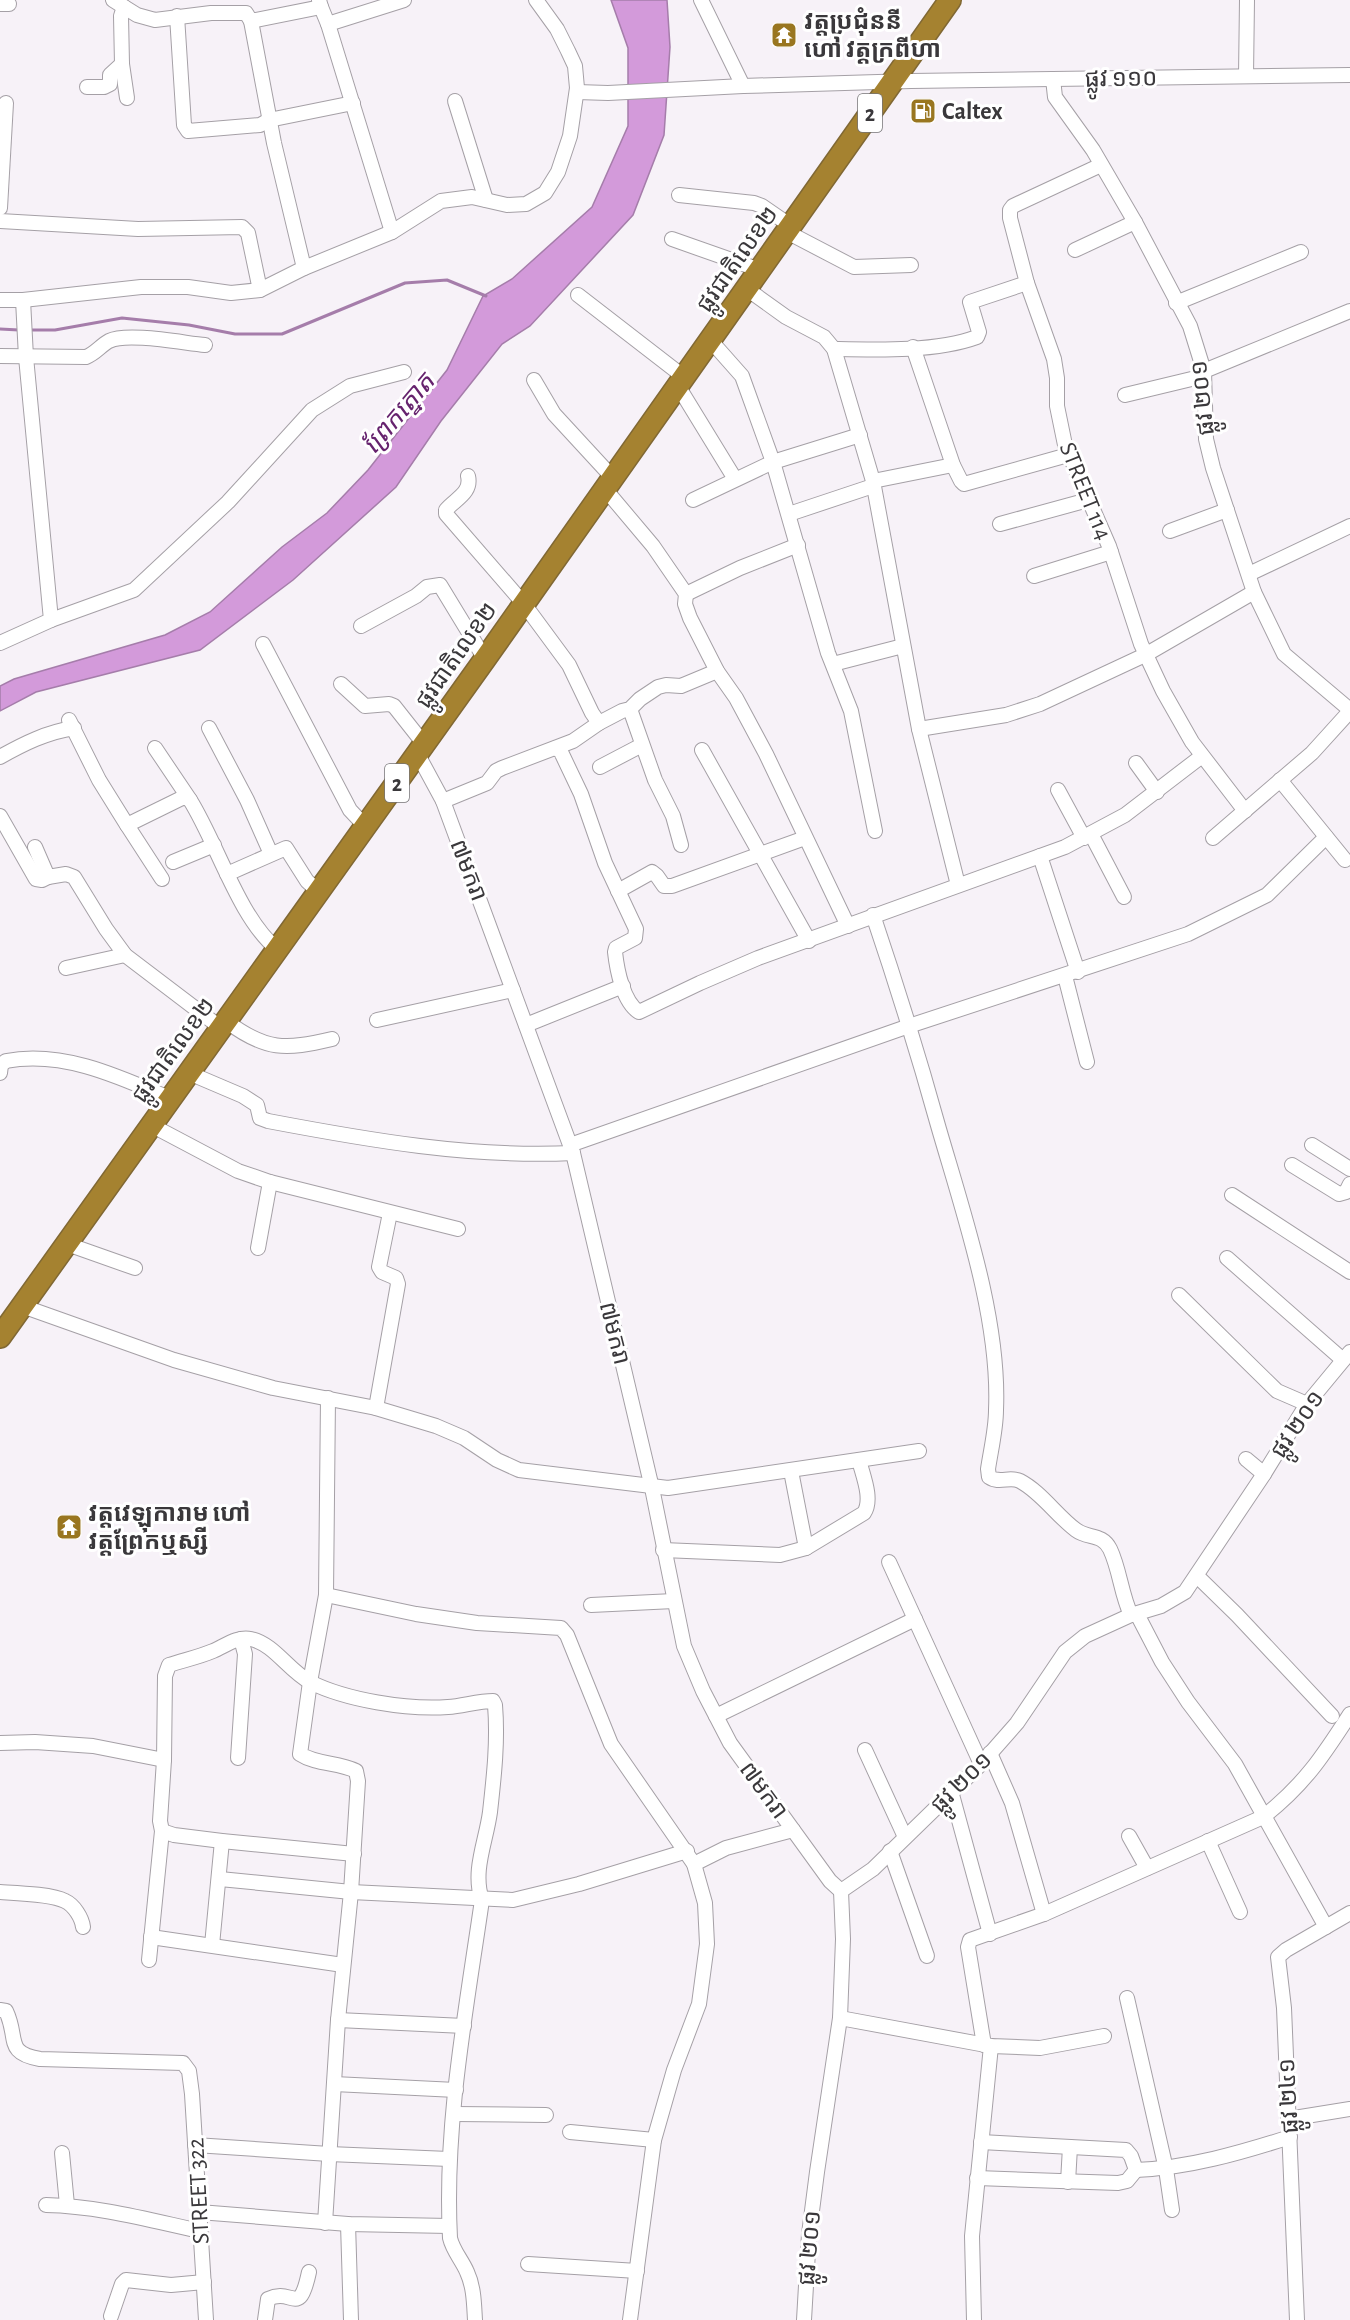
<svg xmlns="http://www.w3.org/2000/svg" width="1350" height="2320" viewBox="0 0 1350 2320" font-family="'Alegreya Sans','Noto Sans Khmer',sans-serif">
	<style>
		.water { fill: #d39ada; stroke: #a57daa; stroke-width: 1.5 }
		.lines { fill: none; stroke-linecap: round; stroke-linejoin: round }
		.stream { stroke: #a57daa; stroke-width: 3 }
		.minor-casing { stroke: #a5a0a6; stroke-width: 16 }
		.highway-casing { stroke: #806834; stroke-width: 24 }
		.minor { stroke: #fff; stroke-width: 14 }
		.highway { stroke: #a58230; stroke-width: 21 }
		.labels { text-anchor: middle; stroke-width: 6; stroke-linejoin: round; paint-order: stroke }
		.shield { fill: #fff; stroke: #757476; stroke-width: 1.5 }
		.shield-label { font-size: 22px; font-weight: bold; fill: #3a383b }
		.poi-label { font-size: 24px; font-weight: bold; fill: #3a383b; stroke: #fff; text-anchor: start }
		.street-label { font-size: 24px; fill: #3a383b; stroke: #fff }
		.water-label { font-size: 26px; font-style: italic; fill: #66236e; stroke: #fff }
	</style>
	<rect width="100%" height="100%" fill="#f7f2f8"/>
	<path class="water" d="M611,0h56l3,47 -6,88 -31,80 -103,111 -28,18 -61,77 -45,66 -103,93 -93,70 -164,42 -36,19v-25l14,-7 151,-44 45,-23 72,-65 45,-34 41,-43 79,-100 36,-74 29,-17 80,-72 36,-81v-78z"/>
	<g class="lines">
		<g class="stream">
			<path d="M0,329l19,1"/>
			<path d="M29,330h26l67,-12 67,7 46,9h47l123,-51 42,-3 39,16"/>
		</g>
		<g class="minor-casing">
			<g id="minor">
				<path d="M113,0l24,15 18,5 56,-7h35l5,8 70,-14 -2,-7"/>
				<path d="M701,0l42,86"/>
				<path d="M0,4h9"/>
				<path d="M321,7l7,17 64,208"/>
				<path d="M177,16l7,109 4,6 72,-6 9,-5 84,-17"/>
				<path d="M251,21l23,122 30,125"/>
				<path d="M328,24l76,-24"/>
				<path d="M122,64l5,34"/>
				<path d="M1246,76l1,-76"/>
				<path d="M1053,79l2,18 38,53 42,72 55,104 14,45 2,68 7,29 41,124 30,62 66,56"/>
				<path d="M87,87h17l6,-3v-9l12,-11 -1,-48 3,-9"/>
				<path d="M577,92l31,1 135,-7 168,-5 439,-6"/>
				<path d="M455,101l31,99"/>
				<path d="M1101,165l-88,41 -3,4v8l17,65 27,76 3,19v28l8,39 44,101 32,98 22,47 29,51 53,69"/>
				<path d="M679,195l75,8 8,3 29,20"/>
				<path d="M0,208l6,-105"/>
				<path d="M0,221l138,8 104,-2 6,6 12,57"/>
				<path d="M787,232l67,35 57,-2"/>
				<path d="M672,239l88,31"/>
				<path d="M1075,250l60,-28"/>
				<path d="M747,289l39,28 38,20 10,12 39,132 46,248 39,156"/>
				<path d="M578,295l106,82"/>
				<path d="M0,300h23l118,-13h47l43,6 29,-3 44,-22 88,-36 49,-31 31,-4 35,8 19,-1 19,-11 13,-21 12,-36 7,-48 -2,-22 -7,-15 -11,-22 -21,-29"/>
				<path d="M1176,303l125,-51"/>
				<path d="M711,341l31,35 31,86 55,191 23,58 24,120"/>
				<path d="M913,347l40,118 8,16 3,3 104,-29"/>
				<path d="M834,349c43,1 102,3 143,-12l2,-5 -9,-30 57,-19"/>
				<path d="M0,356l86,1c10,-4 14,-11 23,-16 18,-9 74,2 96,4"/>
				<path d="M1204,371l146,-60"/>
				<path d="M534,380l20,34 59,64"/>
				<path d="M678,386l57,93"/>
				<path d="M1125,395l79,-19"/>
				<path d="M468,476c4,17 -13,23 -22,34v4l78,90 45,61 23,48 7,10"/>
				<path d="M873,481l80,-16"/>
				<path d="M605,489l48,57 33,48 -1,10 5,14 27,53 19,27 30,56 82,172"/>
				<path d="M693,500l80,-38 87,-27"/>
				<path d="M789,514l84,-28"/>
				<path d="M1000,524l88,-24"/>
				<path d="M1170,531l57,-21"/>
				<path d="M1249,574l101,-48"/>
				<path d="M1034,576l77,-24"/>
				<path d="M686,594l54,-26 58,-23"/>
				<path d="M51,620l83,-30 94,-88 84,-92 38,-24 54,-14"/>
				<path d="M361,626l55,-30 11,-9 13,-2 45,74"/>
				<path d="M0,643l51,-23 -25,-263 -3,-57"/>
				<path d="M263,644l87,166 16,17"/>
				<path d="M833,664l70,-18"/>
				<path d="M341,684l24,22 24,-2 5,2 30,38"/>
				<path d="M630,709l25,71 18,36 8,29"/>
				<path d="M69,720l30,60 28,45 57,-28 6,3c27,43 49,118 87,149"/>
				<path d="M209,728l38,72 24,54"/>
				<path d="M919,729l87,-14 34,-11 105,-49 109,-63"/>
				<path d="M155,748l35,52"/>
				<path d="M556,748l5,4 20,42 24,69 31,66 -1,9 -19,10 -1,4c2,18 8,50 24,60l61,-29 58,-25 307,-111 60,-32 77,-59"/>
				<path d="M702,750l107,191"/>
				<path d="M417,753l26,48 130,352 79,335 32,158 19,45 27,52 100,138 11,10"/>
				<path d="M0,757c23,-13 47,-25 74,-29"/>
				<path d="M1136,763l21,29"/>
				<path d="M600,767l42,-22"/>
				<path d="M1280,780l65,80"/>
				<path d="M1058,790l26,48"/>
				<path d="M443,801l44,-18 9,-12 6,-3 71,-27 26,-18 23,-12 8,-2 10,-10 18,-12 8,-2 15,1 36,-15"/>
				<path d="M0,816l36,63 6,1 6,-3"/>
				<path d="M127,825l35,54"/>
				<path d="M1091,834l33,63"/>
				<path d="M1213,838l99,-85 38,-42"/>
				<path d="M35,847l13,30 18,-3 8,3 32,52 19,26 96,73"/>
				<path d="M1040,856l38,116"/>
				<path d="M173,862l41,-17"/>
				<path d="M227,874l59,-26 21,33 12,11"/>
				<path d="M618,891l34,-19 5,4 7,10h8l133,-48"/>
				<path d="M873,915c24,71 46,142 66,214 25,86 61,191 57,281 0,19 -5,39 -8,59l1,8c10,7 21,-1 31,4 21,11 37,35 56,49 12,9 26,3 34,19 10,21 11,45 21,66"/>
				<path d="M66,968l59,-13"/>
				<path d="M1065,976l22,86"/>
				<path d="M377,1020l136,-30"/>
				<path d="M226,1021c40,30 59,29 106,18"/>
				<path d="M526,1025l97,-39"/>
				<path d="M0,1073l1,-8 5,-4c57,-11 114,16 165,38"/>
				<path d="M189,1073l54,23 14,9 3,13 8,3c100,19 203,37 305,32"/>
				<path d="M151,1125l87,46 32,11 188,47"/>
				<path d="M570,1145l339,-119 279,-92 79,-39 59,-58"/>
				<path d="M1312,1145l38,24"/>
				<path d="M1292,1165l47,29 7,-2 4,-8"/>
				<path d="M1232,1195l118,77"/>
				<path d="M67,1244l68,24"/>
				<path d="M258,1248l12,-66"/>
				<path d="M1227,1258l116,102"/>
				<path d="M1179,1295l98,96 30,13"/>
				<path d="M22,1306l152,54 99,28 103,20 60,18 28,12 33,22 22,10 149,18 251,-37"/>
				<path d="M376,1408l22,-124 -2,-6 -14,-6 -3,-5 11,-54"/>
				<path d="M1246,1459l18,15"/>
				<path d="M806,1548l58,-35c9,-14 -1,-37 -5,-53"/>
				<path d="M663,1550l117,5 26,-7 -15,-77"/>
				<path d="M889,1562l92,202"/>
				<path d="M1197,1576l40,39 95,101"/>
				<path d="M326,1595l90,19 61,9 84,5 6,7 44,109 83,120 11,39 2,41 -8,60 -25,66 -20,70 -24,180"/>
				<path d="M591,1605l83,-4"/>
				<path d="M1137,1614l25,48 26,40 47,62 91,163"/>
				<path d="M716,1716l199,-97"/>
				<path d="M0,1743l35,-1 58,4 71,14"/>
				<path d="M865,1750l40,87"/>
				<path d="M990,1753l22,50 32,111"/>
				<path d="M238,1758l7,-104 -4,-15"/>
				<path d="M951,1791l39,143"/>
				<path d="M162,1831l12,4 48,6 132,13"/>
				<path d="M1129,1836l18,32"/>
				<path d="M1208,1841l32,71"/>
				<path d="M890,1851l37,105"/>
				<path d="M694,1864l32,-16 67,-18"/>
				<path d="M220,1879l131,13 162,8 66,-16 108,-33"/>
				<path d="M0,1892c16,1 52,2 65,9 9,4 17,17 18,26"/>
				<path d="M151,1937l192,28"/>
				<path d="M212,1945l10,-104"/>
				<path d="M149,1960l13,-129 -2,-10 4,-61 1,-84 4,-11c15,-5 30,-8 44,-14 12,-5 24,-15 38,-12 23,5 38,32 59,43 36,18 97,28 138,25 15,-1 30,-6 45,-6l2,4c3,36 -1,71 -5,107 -4,30 -18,59 -8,88 -16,111 -38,225 -32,338 3,13 12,22 17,34 7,15 7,32 8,48"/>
				<path d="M1127,1998l39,171 6,41"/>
				<path d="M0,2010l6,1c13,27 -2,42 34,48l143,4 6,8 3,23 14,226"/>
				<path d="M840,2018l151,28 49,2 64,-12"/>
				<path d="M338,2020l126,6"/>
				<path d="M984,2045l-16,-98 2,-7 74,-26 219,-97c41,-32 60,-61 87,-103"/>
				<path d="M334,2084l122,6"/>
				<path d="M454,2114l92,1"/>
				<path d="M1288,2119l62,-10"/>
				<path d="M570,2132l84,8"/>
				<path d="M981,2142l145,8 5,6 5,14c52,-2 104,-17 154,-33"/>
				<path d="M195,2145l134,9 120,5"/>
				<path d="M62,2153l5,52"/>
				<path d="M977,2178l141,5 9,-2 9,-11"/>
				<path d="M1068,2182l2,-35"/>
				<path d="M46,2205c52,1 103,15 154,26"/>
				<path d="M199,2212l149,12 101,2"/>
				<path d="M325,2223l13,-203 13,-128 7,-111 -2,-10c-18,-9 -39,-6 -56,-17l10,-72 16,-87 2,-197"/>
				<path d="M348,2224l3,96"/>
				<path d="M528,2264l109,7"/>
				<path d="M111,2316l11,-32 4,-4 45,5 33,-3"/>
				<path d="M265,2320l3,-21c25,-12 31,20 41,-27"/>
				<path d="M804,2320l5,-86 8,-62 23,-154 3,-79 -2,-48 32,-22 108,-105 36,-41 48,-71 20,-16 46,-21 30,-9 24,-14 79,-118 43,-70 43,-52"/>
				<path d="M974,2320l-2,-84 19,-190"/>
				<path d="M1297,2320l-13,-312 -6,-51 8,-7 64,-37"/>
			</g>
		</g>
		<g class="highway-casing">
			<path id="highway" d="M0,1337l485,-678 465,-659"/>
		</g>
		<use href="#minor" class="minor"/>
		<use href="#highway" class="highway"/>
	</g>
	<defs>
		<g id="temple-square" transform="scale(1.35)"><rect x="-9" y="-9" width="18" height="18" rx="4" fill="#997620" stroke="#fff"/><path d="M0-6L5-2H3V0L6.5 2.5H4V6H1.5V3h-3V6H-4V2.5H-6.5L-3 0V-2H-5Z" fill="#fff"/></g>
		<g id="fuel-square" transform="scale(1.35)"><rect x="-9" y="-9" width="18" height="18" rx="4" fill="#997620" stroke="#fff"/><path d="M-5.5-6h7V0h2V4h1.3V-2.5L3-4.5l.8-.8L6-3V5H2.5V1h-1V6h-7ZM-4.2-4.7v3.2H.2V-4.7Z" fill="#fff"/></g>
	</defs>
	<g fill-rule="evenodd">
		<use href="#temple-square" x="784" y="35"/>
		<use href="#fuel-square" x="923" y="111"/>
		<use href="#temple-square" x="69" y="1527"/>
	</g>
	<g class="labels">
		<g class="shield">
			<rect x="858" y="94" width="24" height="38" rx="4.5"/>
			<rect x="385" y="764" width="24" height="38" rx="4.5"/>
		</g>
		<g class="shield-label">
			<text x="870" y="121">2</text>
			<text x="397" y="791">2</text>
		</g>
		<g class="poi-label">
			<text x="804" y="29">វត្តប្រជុំននី<tspan x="804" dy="28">ហៅ វត្តក្រពីហា</tspan></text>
			<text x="942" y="119">Caltex</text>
			<text x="88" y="1521">វត្តវេឡុការាម ហៅ<tspan x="88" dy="28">វត្តព្រែកឬស្សី</tspan></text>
		</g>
		<g class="street-label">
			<text transform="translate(1121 78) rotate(-1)" y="8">ផ្លូវ ១១០</text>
			<text transform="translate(737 259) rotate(-55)" y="8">ផ្លូវជាតិលេខ២</text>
			<text transform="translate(1202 398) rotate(-96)" y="8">ផ្លូវ ២០១</text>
			<text transform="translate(1086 491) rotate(68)" y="8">STREET 114</text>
			<text transform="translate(456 655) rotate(-55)" y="8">ផ្លូវជាតិលេខ២</text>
			<text transform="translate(469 870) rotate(69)" y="8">៧មករា</text>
			<text transform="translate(173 1050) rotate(-54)" y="8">ផ្លូវជាតិលេខ២</text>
			<text transform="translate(615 1333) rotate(76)" y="8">៧មករា</text>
			<text transform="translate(1297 1424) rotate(-56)" y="8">ផ្លូវ ២០១</text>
			<text transform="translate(961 1782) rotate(-45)" y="8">ផ្លូវ ២០១</text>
			<text transform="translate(764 1790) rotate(54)" y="8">៧មករា</text>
			<text transform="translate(1288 2096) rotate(-93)" y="8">ផ្លូវ ២៤១</text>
			<text transform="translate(198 2191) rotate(-93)" y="8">STREET 322</text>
			<text transform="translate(809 2248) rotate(-85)" y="8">ផ្លូវ ២០១</text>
		</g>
		<g class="water-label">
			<text transform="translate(398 413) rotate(-50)" y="9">ព្រែកត្នោត</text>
		</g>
	</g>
</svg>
